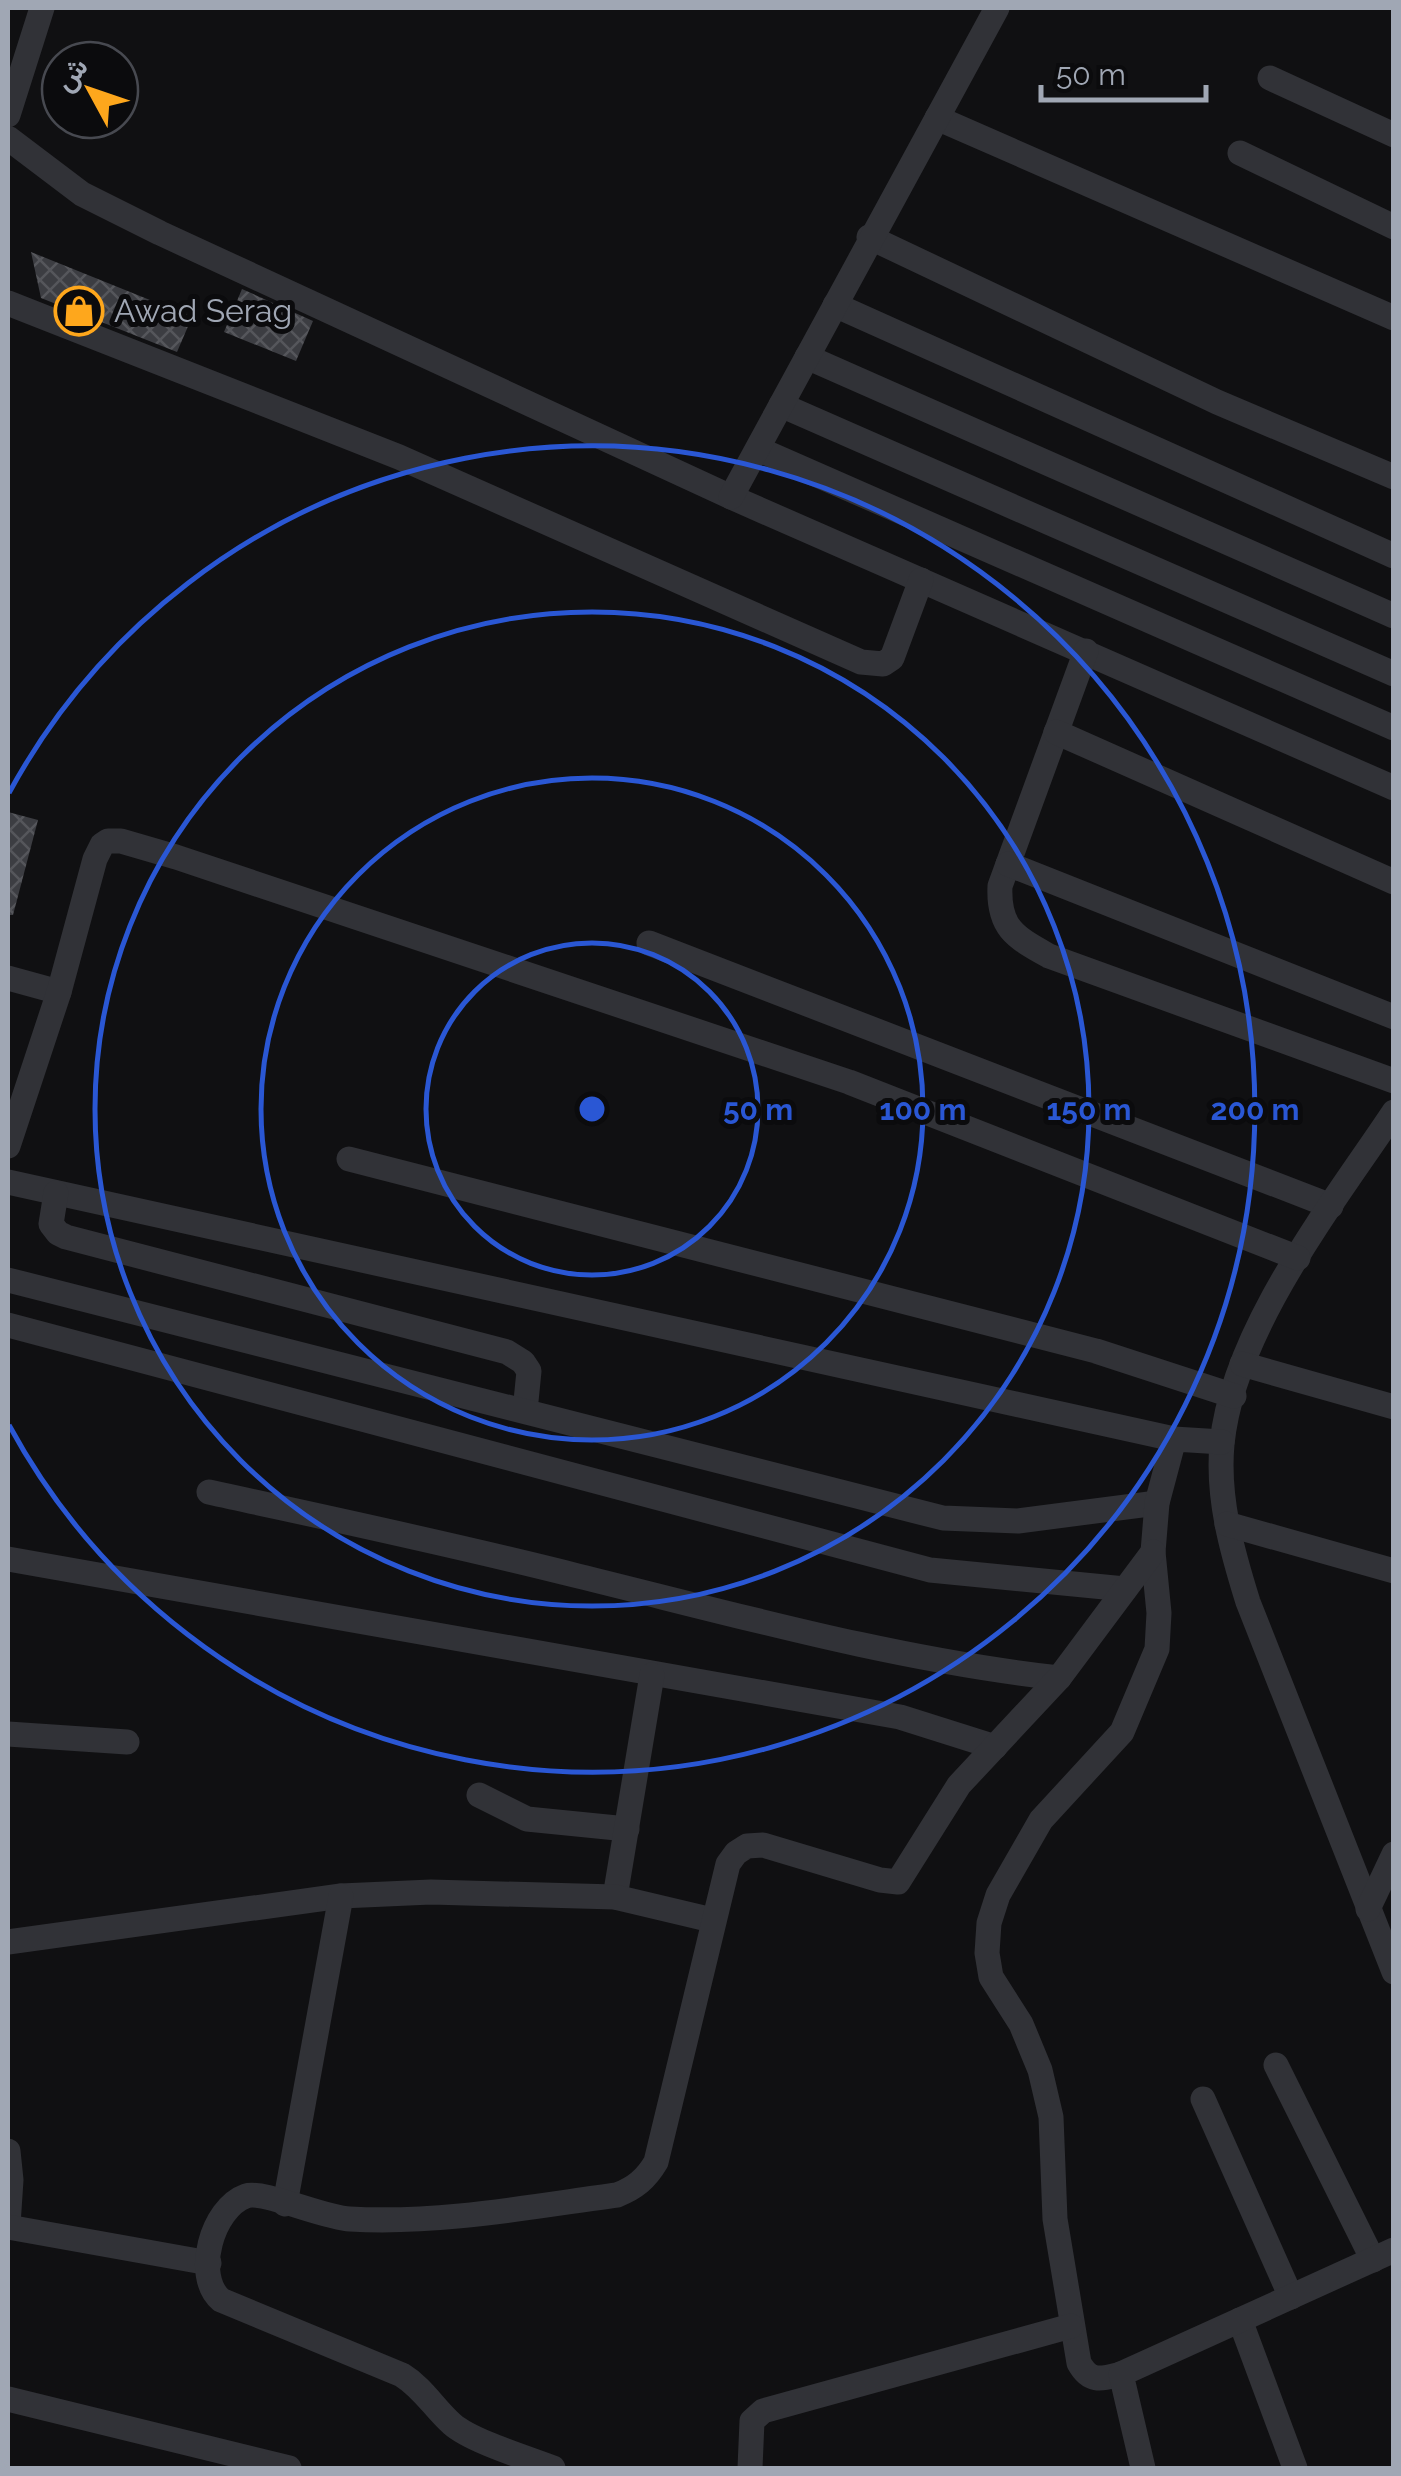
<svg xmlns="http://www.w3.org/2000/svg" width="1401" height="2476" viewBox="0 0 1401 2476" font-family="Raleway,Vazirmatn,sans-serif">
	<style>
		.building { fill: url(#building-cross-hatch) }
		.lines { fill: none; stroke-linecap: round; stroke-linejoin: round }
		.minor { stroke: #313237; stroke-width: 25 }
		.ring { fill: none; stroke: #2a57d4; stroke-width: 5 }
		.labels { text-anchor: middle; stroke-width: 10; stroke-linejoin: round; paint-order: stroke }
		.poi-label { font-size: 32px; fill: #a0a7b4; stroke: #0b0b0d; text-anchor: start }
		.centre { fill: #2a57d4; stroke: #0b0b0d; stroke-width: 5 }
		.ring-label { font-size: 30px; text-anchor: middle; font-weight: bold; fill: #2a57d4; stroke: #0b0b0d; stroke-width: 10; stroke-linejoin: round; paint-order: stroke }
	</style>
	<defs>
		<pattern id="building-cross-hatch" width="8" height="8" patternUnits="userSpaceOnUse" patternTransform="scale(2.5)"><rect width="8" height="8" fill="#3c3d42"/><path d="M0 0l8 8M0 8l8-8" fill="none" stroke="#55565b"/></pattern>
	</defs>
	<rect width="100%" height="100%" fill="#101012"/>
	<g class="building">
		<path d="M31,252l161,65 -15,35 -136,-54z"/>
		<path d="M242,289l71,32 -17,40 -72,-29z"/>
		<path d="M8,812l30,8 -25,95h-5z"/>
	</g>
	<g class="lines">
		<g class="minor">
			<path d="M1270,78l124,57"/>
			<path d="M8,115l34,-107"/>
			<path d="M937,118l457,200"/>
			<path d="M8,138l74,56 78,39 571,264 663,291"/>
			<path d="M1240,153l154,74"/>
			<path d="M869,237l348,165 177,75"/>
			<path d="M8,303l391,154 462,205 22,2 9,-6 29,-78"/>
			<path d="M835,305l559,251"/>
			<path d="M807,357l587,259"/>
			<path d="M781,405l613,269"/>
			<path d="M758,449l636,279"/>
			<path d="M731,497l266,-489"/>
			<path d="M1086,651l-86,235c-2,42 15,51 49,70l345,125"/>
			<path d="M1056,732l338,150"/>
			<path d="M1008,864l386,153"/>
			<path d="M649,943l682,263"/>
			<path d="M8,978l51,14"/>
			<path d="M1394,1112c-62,93 -161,218 -172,332 -5,54 10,107 26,158l146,370"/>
			<path d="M8,1146l51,-154 36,-133 7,-14 6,-4h13l55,16 673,225 449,176"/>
			<path d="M349,1159l747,192 138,45"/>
			<path d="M8,1182l1166,257"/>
			<path d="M56,1193l-5,31 7,9 8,4 441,115 16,10 6,9 -4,40"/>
			<path d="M8,1280l935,238 75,3 139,-18"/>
			<path d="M8,1325l922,245 195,19"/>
			<path d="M1242,1364l152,43"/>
			<path d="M209,1492c123,27 247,53 369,84 159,39 318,84 481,102"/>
			<path d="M1227,1524l167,47"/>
			<path d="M8,1559l892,158 95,30"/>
			<path d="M8,1734l119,8"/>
			<path d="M479,1795l48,24 100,10"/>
			<path d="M615,1897l37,-222"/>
			<path d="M1368,1909l26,-55"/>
			<path d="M8,1942l333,-46 90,-4 184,5 97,23"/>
			<path d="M1276,2065l97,195"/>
			<path d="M1203,2099l88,198"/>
			<path d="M8,2151l3,29 -3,45"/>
			<path d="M285,2204l56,-308"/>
			<path d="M8,2227l201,36"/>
			<path d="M1240,2320l55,148"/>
			<path d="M1121,2374c-20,5 -31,9 -42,-11l-24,-144 -4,-102 -11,-47 -19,-46 -30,-47 -4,-24 2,-30 9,-28 43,-75 81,-88 35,-83 2,-36 -6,-61 4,-49 17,-64 48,3"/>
			<path d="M8,2399l281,69"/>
			<path d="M553,2468c-26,-10 -82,-27 -101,-44 -18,-16 -29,-36 -50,-49l-181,-75c-28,-24 -9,-92 25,-104 17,-6 78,22 104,23 89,5 179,-12 267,-24 18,-7 29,-16 39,-33l72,-298 8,-11 11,-7 16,-1 117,35 18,2 61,-97 100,-107 94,-126"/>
			<path d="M750,2468l2,-47 11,-10 308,-85"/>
			<path d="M1143,2468l-22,-94 273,-124"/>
		</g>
	</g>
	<g class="ring">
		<circle cx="592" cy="1109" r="166"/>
		<circle cx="592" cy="1109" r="331"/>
		<circle cx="592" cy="1109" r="497"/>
		<path d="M9 793A663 663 0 1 1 9 1425"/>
	</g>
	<defs>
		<g id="shop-ring" transform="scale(2.5)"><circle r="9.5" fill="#0b0b0d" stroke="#fea71c" stroke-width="1.5"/><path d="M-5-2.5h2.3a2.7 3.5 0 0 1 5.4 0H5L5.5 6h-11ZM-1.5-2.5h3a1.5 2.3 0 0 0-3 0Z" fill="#fea71c"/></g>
	</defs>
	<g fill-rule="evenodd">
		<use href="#shop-ring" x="79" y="311"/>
	</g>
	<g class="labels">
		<g class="poi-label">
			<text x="114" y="322">Awad Serag</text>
		</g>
	</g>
	<circle cx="592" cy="1109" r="15" class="centre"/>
	<g class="ring-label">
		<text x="758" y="1120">50 m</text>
		<text x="923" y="1120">100 m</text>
		<text x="1089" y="1120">150 m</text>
		<text x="1255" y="1120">200 m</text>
	</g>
	<rect width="1401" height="2476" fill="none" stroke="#a0a7b4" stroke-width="20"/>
	<g transform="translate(90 90) rotate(310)"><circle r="48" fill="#0b0b0d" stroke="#474950" stroke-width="2.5"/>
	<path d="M0-8L18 38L0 25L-18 38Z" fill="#fea71c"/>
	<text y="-15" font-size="28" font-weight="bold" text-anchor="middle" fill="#a0a7b4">ش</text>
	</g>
	<path d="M1041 85v15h165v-15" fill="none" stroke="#a0a7b4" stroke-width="5"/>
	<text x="1056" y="85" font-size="30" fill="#a0a7b4" stroke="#0b0b0d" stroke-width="8" paint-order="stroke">50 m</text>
</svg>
